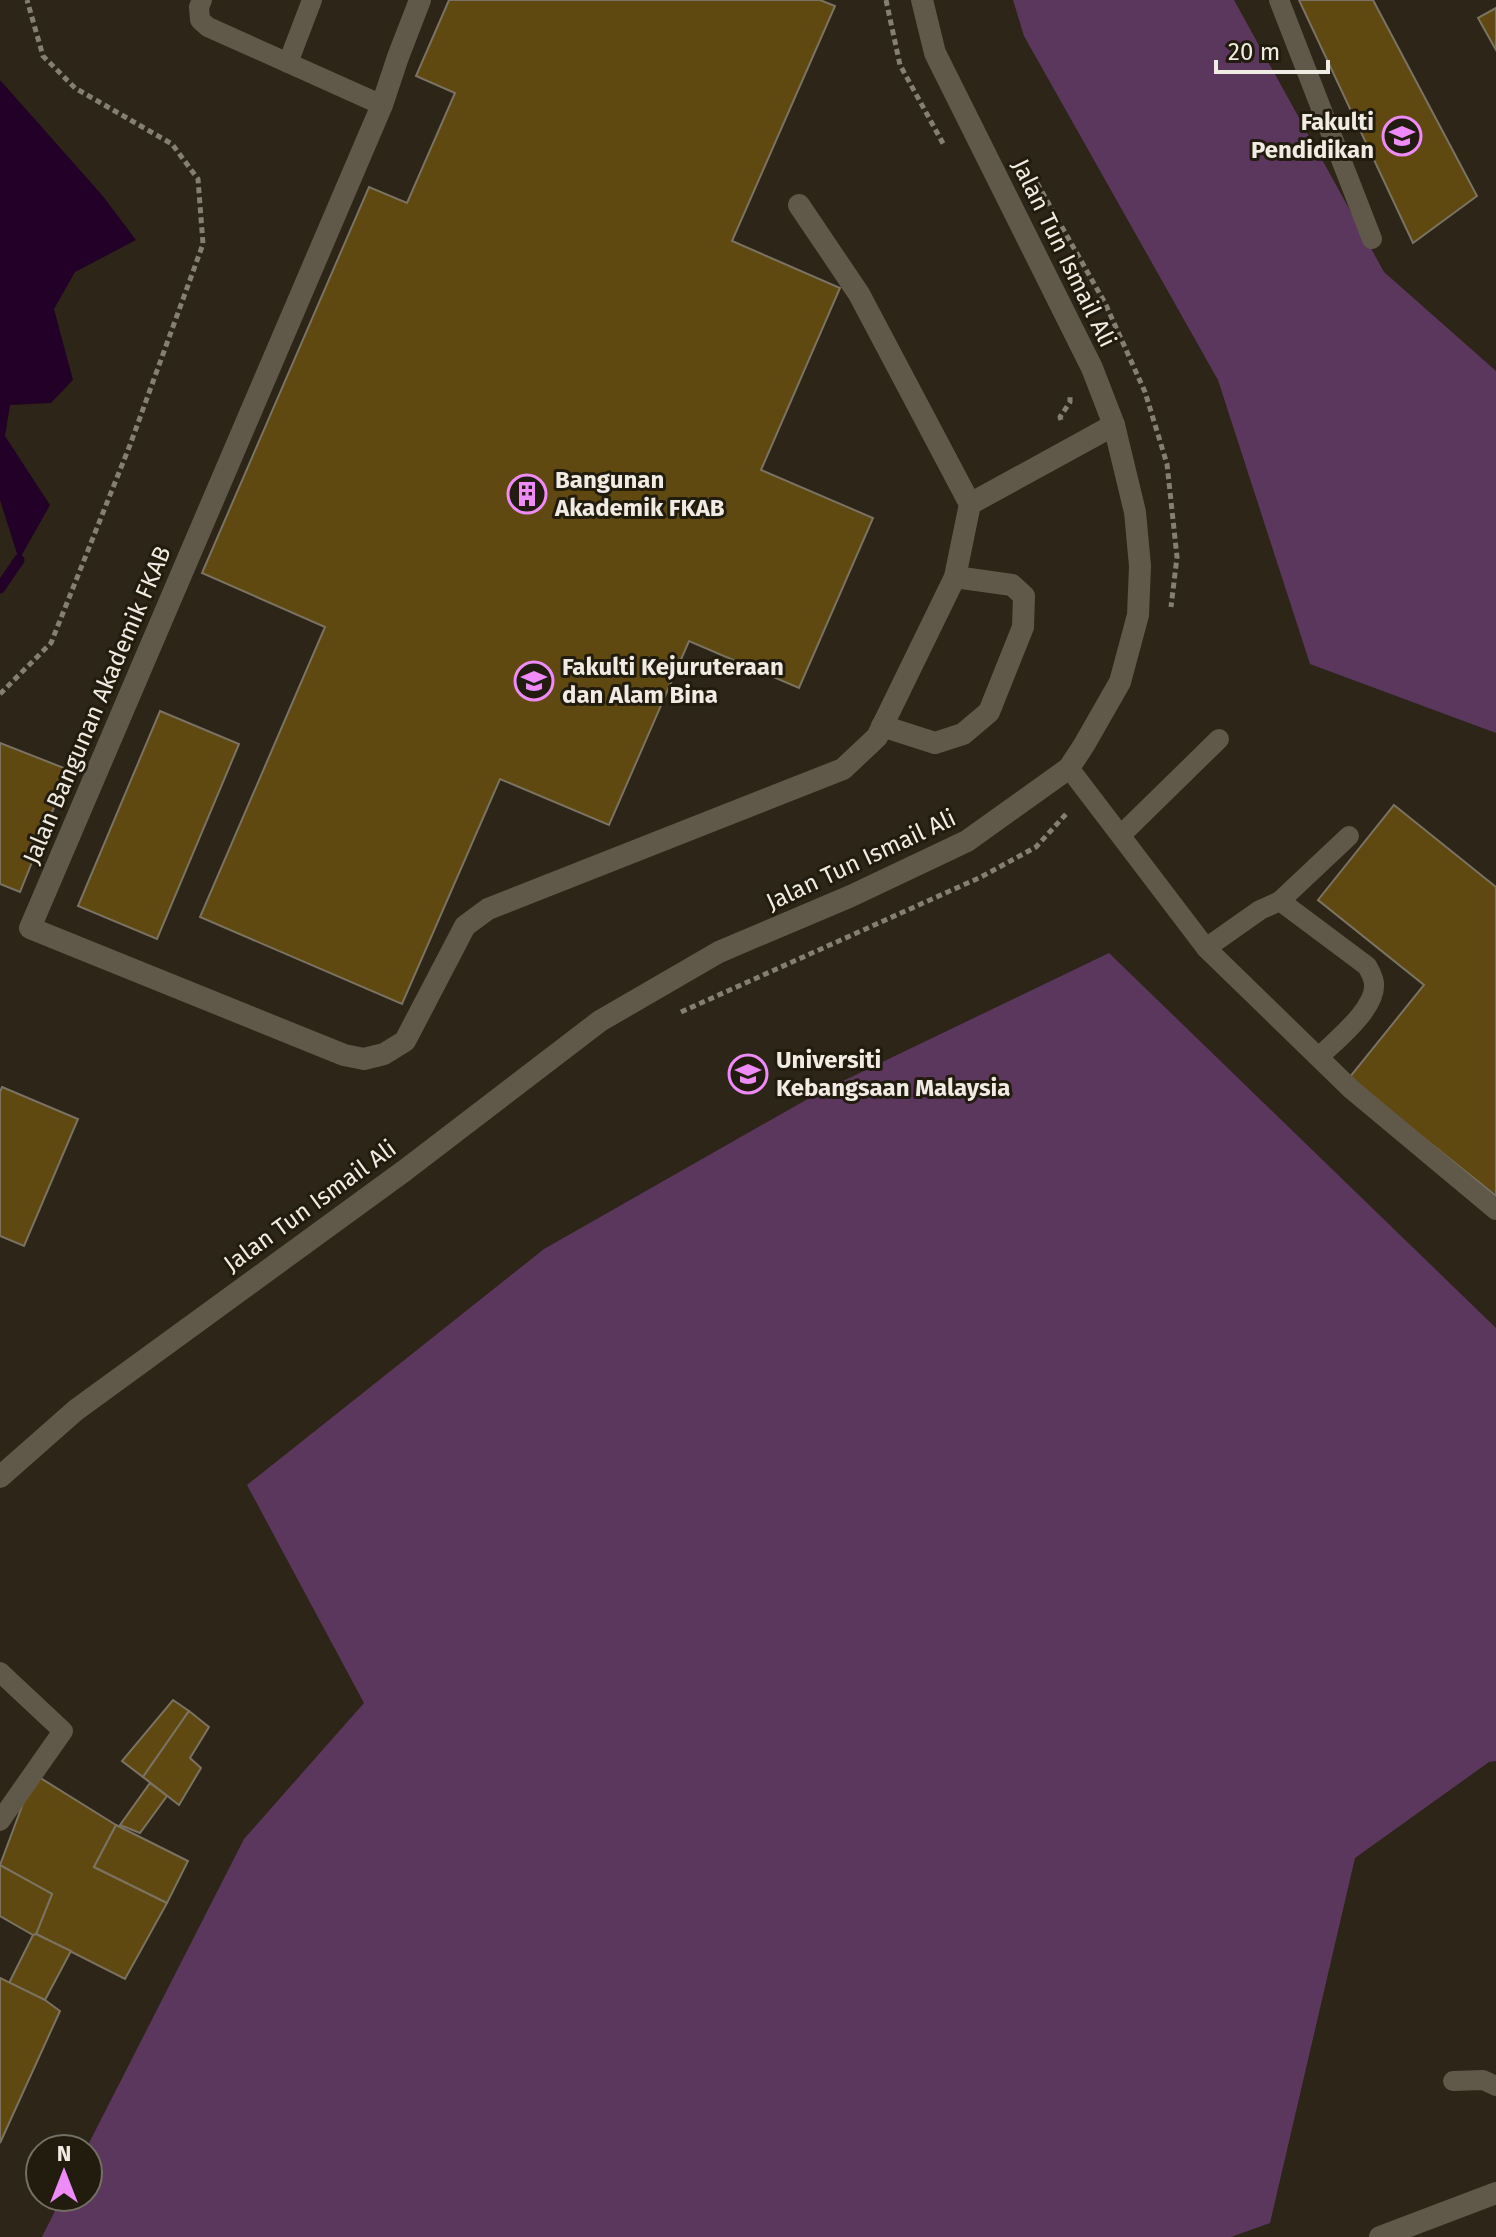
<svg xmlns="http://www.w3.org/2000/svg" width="1496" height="2237" viewBox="0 0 1496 2237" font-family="'Fira Sans',sans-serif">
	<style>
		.green { fill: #5b375e }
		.water { fill: #230028 }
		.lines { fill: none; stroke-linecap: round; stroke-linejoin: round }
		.stream { stroke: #230028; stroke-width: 11 }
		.building { fill: #604911; stroke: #7a7363; stroke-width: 2 }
		.path { stroke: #847e73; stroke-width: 5; stroke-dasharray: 6 4; stroke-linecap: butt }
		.service { stroke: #60594a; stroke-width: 20 }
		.minor { stroke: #60594a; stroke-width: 22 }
		.labels { text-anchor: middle; stroke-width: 6; stroke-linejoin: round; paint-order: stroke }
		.poi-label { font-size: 24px; font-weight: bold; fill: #f0ece3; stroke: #221c0f; text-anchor: start }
		.street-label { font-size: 24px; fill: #f0ece3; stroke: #221c0f }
	</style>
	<rect width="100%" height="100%" fill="#2c2518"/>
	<g class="green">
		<path d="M1013,0h221l150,272 112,99v362l-186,-69 -92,-284 -194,-344z"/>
		<path d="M1109,953l387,375v433l-7,1 -134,96 -85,365 -39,14h-1189l20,-40h26v-48h-2l158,-310 120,-136 -117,-218 297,-236 276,-157z"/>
	</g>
	<path class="water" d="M0,80l102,115 34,45 -61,32 -21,37 19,71 -22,23 -41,2 -5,31 45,69 -31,55 -19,-60z"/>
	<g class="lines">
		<path class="stream" d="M0,588l19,-28"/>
	</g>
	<g class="building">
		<path d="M449,0h371l15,6 -103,235 108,47 -79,182 112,48 -74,170 -110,-47 -80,184 -109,-46 -98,225 -202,-87 125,-290 -123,-54 167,-386 38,16 48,-110 -39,-17z"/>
		<path d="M1299,0h74l104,196 -64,47z"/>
		<path d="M1496,8v42l-18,-32z"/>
		<path d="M160,711l79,33 -82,195 -79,-33z"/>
		<path d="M0,743l69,27 -49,122 -20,-8z"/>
		<path d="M1394,805l102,82v309l-147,-118 75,-93 -106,-85z"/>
		<path d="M2,1087l76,32 -54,127 -24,-10v-144z"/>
		<path d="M173,1700l16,11 -46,66 -21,-16z"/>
		<path d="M189,1711l20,16 -19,31 11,10 -22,37 -36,-28z"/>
		<path d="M34,1774l82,51 -22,42 73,36 -42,76 -89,-45 16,-40 -52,-29z"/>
		<path d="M150,1783l17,13 -27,37 -20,-8z"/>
		<path d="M116,1825l72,36 -21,42 -73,-36z"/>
		<path d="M0,1865l52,29 -16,40 -3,1 -33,-19z"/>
		<path d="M36,1934l35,17 -26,49 -36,-17 24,-48z"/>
		<path d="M0,1978l45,22 15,11 -60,132z"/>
	</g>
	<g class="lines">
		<g class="path">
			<path d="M886,0l14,65 45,82"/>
			<path d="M1037,183l68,120 40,89 22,72 10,93 -6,50"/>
			<path d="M1061,420l-1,-3 10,-15v-5"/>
			<path d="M0,694l51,-51 79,-198 73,-201 -5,-65 -26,-35 -97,-56 -32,-32 -16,-56"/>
			<path d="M681,1012l300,-135 55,-30 31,-34"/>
		</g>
		<g class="service">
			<path d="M202,0l-3,7 1,13 8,7 174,78"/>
			<path d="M1279,0l93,239"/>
			<path d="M288,63l24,-63"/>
			<path d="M1069,768l137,180 145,141 145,121"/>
			<path d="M1121,835l98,-96"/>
			<path d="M1280,901l87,65c3,5 6,11 7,17 3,25 -38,57 -55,74"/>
			<path d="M1206,948l54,-38 20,-9 69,-65"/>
			<path d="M0,1672l63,59 -63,90"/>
			<path d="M1453,2081l30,-1 13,6"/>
		</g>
		<g class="minor">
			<path d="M420,0l-22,57 -16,48 -352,823 314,127 20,4 20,-5 21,-13 60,-115 23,-17 355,-140 34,-32 78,-160 15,-73 144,-79"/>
			<path d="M799,205l60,89 111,210"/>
			<path d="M882,726l53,17 28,-9 26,-22 34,-85 1,-31 -12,-11 -57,-8"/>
			<path d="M0,1477l76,-67 328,-239 196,-150 119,-69 132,-56 116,-55 102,-73 15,-23 36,-63 18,-67 2,-49 -5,-54 -21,-87 -22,-57 -157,-315 -13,-53"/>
			<path d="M1380,2237l116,-44"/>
		</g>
	</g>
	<defs>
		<g id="university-ring" transform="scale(2)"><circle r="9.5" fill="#221c0f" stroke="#ee8bf8" stroke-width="1.5"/><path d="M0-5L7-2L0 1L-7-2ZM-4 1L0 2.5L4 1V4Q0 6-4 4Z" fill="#ee8bf8"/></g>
		<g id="building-ring" transform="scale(2)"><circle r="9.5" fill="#221c0f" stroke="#ee8bf8" stroke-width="1.5"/><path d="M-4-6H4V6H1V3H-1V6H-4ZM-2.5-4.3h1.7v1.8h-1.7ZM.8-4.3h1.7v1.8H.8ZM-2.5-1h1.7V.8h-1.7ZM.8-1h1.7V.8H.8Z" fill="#ee8bf8"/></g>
	</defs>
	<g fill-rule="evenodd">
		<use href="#university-ring" x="1402" y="136"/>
		<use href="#building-ring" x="527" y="494"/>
		<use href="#university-ring" x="534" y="681"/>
		<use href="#university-ring" x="748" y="1074"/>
	</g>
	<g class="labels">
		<g class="poi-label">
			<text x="1374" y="130" text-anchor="end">Fakulti<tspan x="1374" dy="28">Pendidikan</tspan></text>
			<text x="555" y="488">Bangunan<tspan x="555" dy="28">Akademik FKAB</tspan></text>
			<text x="562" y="675">Fakulti Kejuruteraan<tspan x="562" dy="28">dan Alam Bina</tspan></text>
			<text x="776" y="1068">Universiti<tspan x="776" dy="28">Kebangsaan Malaysia</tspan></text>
		</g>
		<g class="street-label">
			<text transform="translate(1064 253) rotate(64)" y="8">Jalan Tun Ismail Ali</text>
			<text transform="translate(97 705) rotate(-67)" y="8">Jalan Bangunan Akademik FKAB</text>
			<text transform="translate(861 860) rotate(-25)" y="8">Jalan Tun Ismail Ali</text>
			<text transform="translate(310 1206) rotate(-36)" y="8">Jalan Tun Ismail Ali</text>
		</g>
	</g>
	<g transform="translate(64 2173)"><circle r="38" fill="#221c0f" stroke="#746f64" stroke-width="2"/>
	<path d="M0-6L14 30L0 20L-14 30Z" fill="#ee8bf8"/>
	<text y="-12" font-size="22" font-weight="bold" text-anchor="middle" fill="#f0ece3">N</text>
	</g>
	<path d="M1216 60v12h112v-12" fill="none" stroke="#f0ece3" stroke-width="4"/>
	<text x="1228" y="60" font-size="24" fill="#f0ece3" stroke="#221c0f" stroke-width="6" paint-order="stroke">20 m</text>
</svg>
